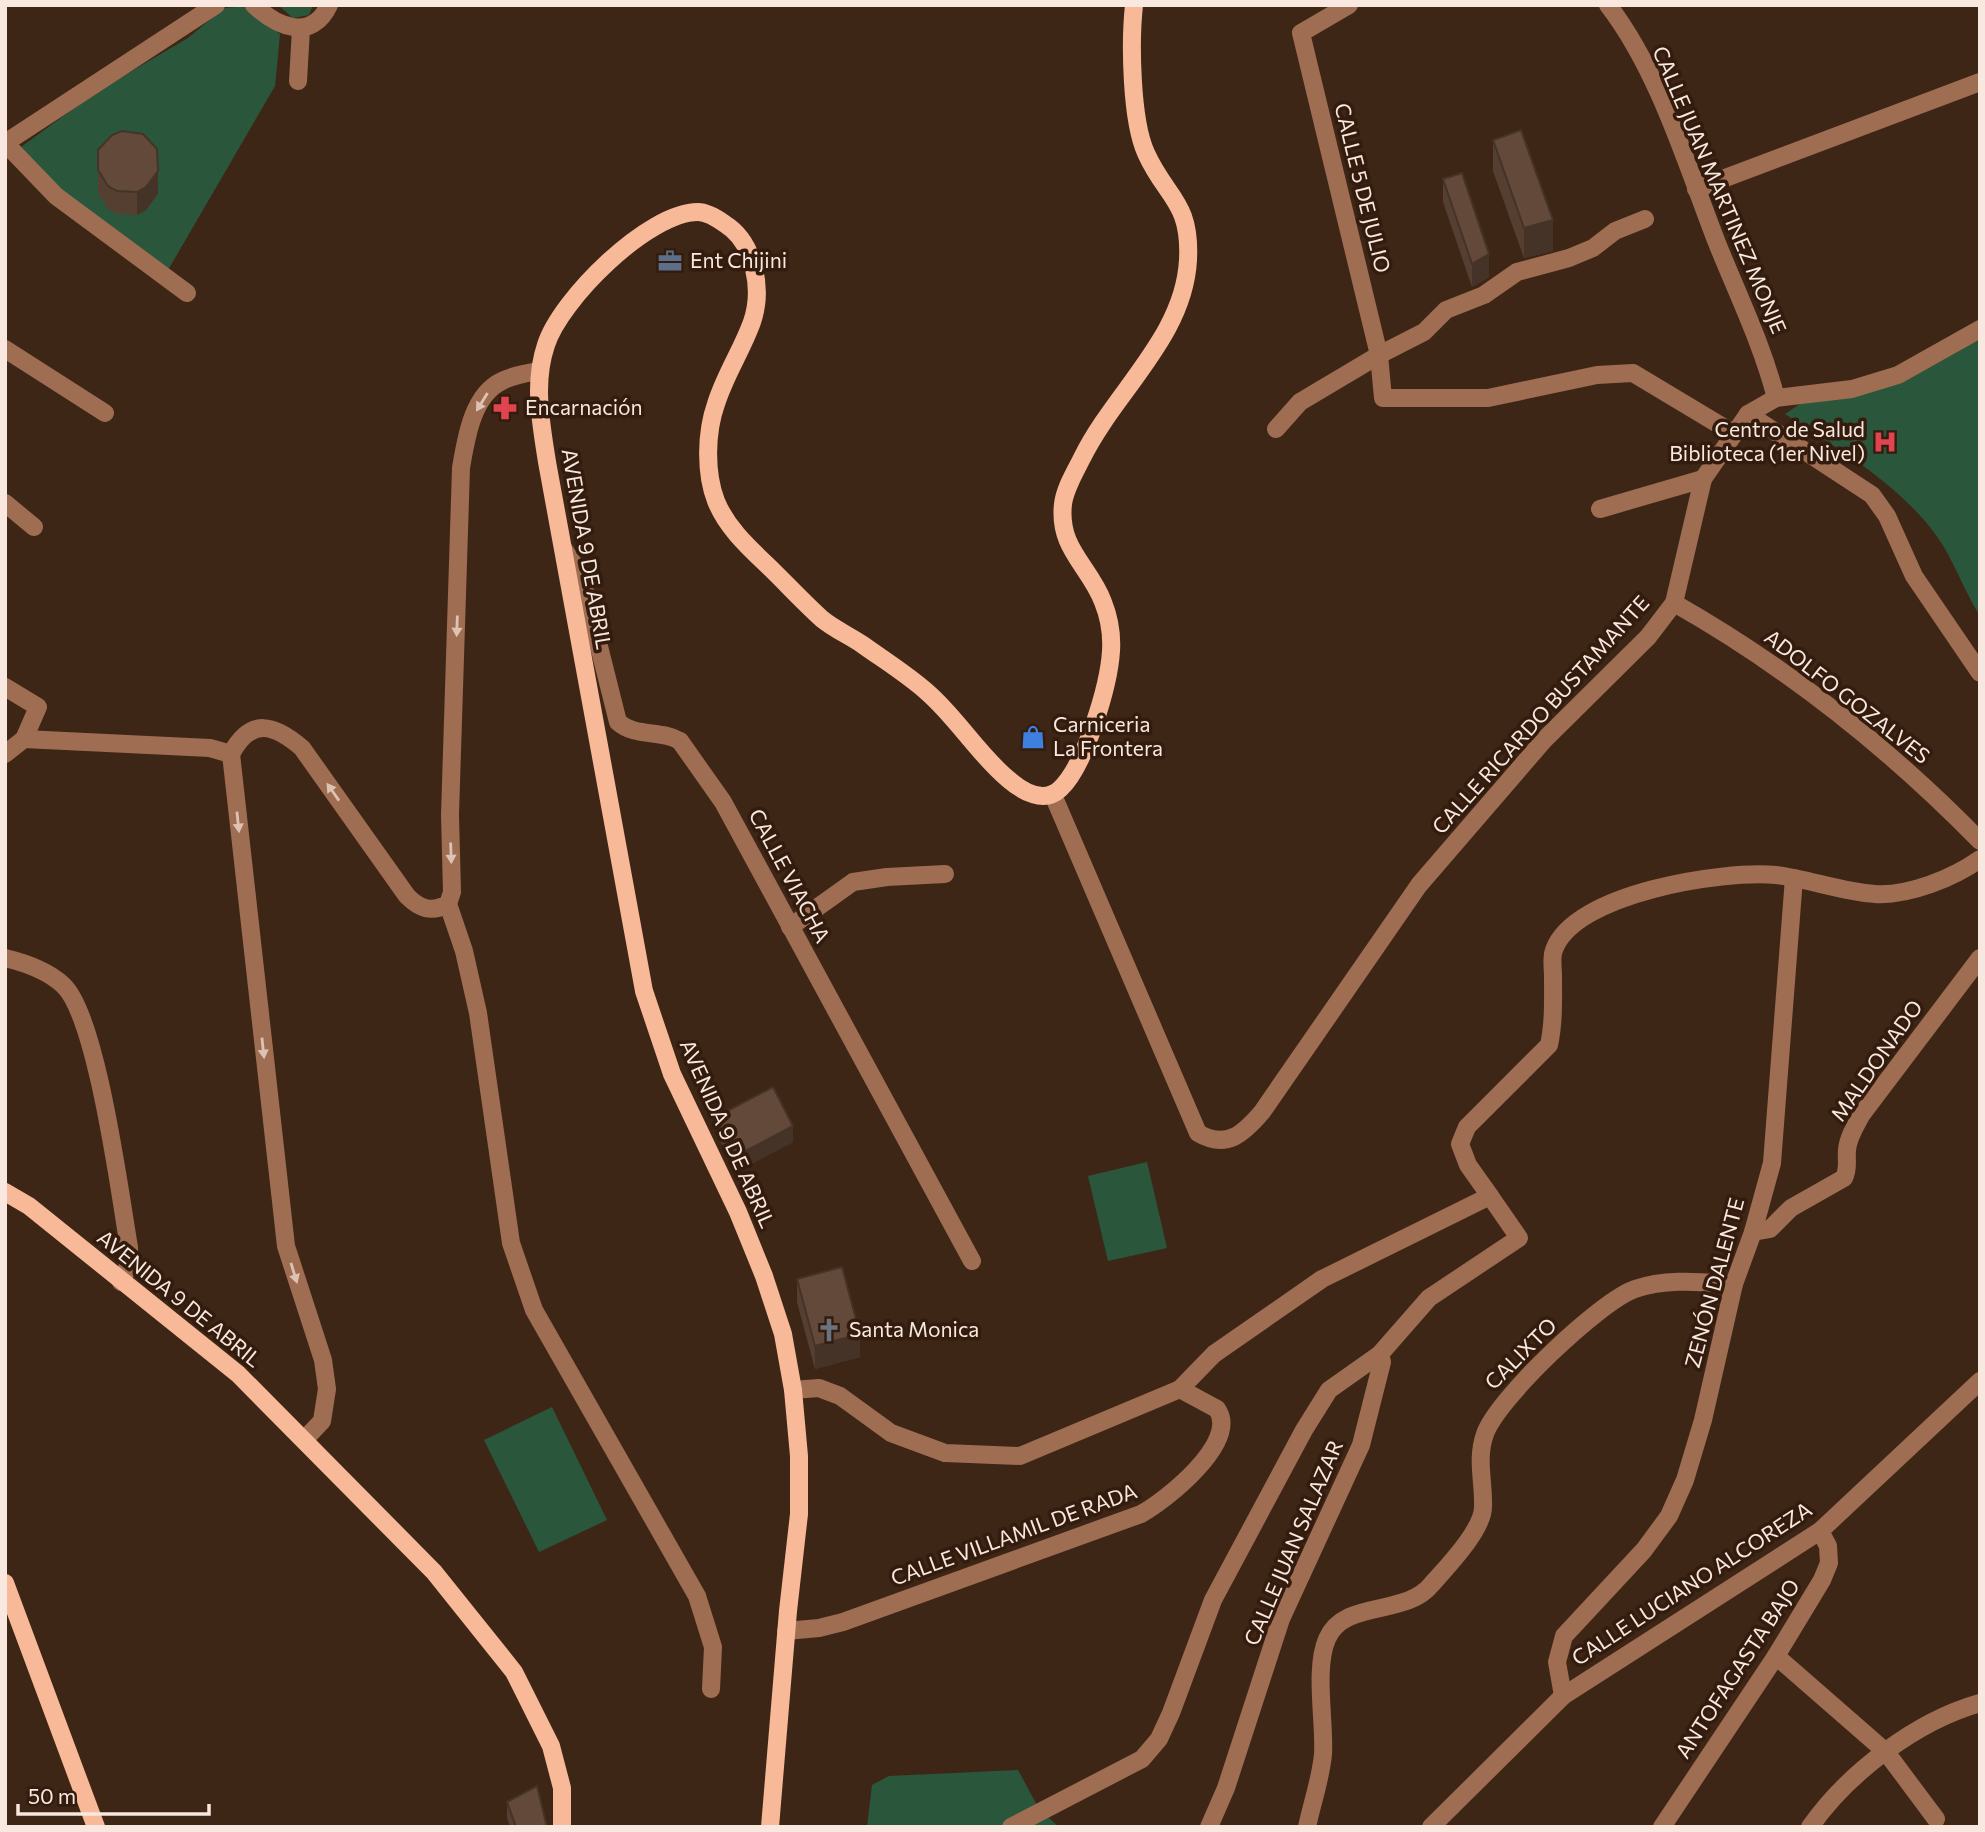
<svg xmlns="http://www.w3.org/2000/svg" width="1985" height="1832" viewBox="0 0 1985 1832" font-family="Commissioner,sans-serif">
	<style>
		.green { fill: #2a573c }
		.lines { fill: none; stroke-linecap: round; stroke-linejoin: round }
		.minor { stroke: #9f6d51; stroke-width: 18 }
		.major { stroke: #f7b997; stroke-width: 18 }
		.wall { fill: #553f31 }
		.shaded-wall { fill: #453328 }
		.building { fill: #634939; stroke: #453328; stroke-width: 2 }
		.oneway { fill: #ddc3b4 }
		.labels { text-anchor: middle; stroke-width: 7; stroke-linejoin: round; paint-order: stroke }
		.street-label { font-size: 21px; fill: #f8e8df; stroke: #331c0d }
		.poi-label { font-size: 21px; fill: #f8e8df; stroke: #331c0d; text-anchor: start }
	</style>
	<rect width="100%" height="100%" fill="#3e2617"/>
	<g class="green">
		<path d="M278,5h35l-4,10 -16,3z"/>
		<path d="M249,6l31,28 -5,52 -107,184 -108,-81 -39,-42 75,-55 92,-54 36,-30z"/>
		<path d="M1980,340v276c-16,-25 -27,-58 -44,-81 -38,-52 -98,-86 -151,-121l24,-16z"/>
		<path d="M1147,1162l20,86 -59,13 -20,-85z"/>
		<path d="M552,1407l55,113 -68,32 -55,-112z"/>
		<path d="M1018,1770l21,39 20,18h-192l5,-42 17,-9z"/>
	</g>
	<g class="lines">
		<g class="minor">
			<path d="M254,5c23,22 58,37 75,0"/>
			<path d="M1349,5l-48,28 78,322 4,43h105l109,-23 36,-2 100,60"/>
			<path d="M1608,5c51,66 79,161 109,238 21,52 45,101 59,155"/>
			<path d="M298,81l3,-52"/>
			<path d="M5,143l211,-138"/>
			<path d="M5,143l51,53 131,97"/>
			<path d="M1696,189l284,-107"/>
			<path d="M5,349l100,64"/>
			<path d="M1748,414l124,81 15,21 27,60 66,97"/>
			<path d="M1276,429l24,-27 79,-47 45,-23 22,-22 38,-15 33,-23 52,-14 24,-10 22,-17 30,-12"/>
			<path d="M5,503l29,24"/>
			<path d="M1600,509l103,-30"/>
			<path d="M563,548l18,27 37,147c18,16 42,7 62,19l43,61 249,459"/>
			<path d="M1674,603c111,63 216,146 306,238"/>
			<path d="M5,687l33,20 -14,32 -19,15"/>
			<path d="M24,739l186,9 21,6"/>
			<path d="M1053,795l145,338c29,17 46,0 64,-21l157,-227 125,-145 104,-103 26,-34 29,-124 45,-65 28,-16 76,-9 46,-14 82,-46"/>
			<path d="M448,904l16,47 14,62 33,230 23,67 163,286 16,51 -2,42"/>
			<path d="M790,927l63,-45 34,-5 58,-3"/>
			<path d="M5,958c21,5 42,12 58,27 34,31 57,210 66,262v17l-8,18"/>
			<path d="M1753,1232l17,-3 21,-21 53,-30c5,-10 2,-17 3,-28 1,-13 9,-25 15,-36l118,-156"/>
			<path d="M793,1390l26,-2 21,8 51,37 54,20 75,3 160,-67 34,-35 108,-75 168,-83 -22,-31 -8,-21 7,-17 82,-82c5,-23 4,-46 4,-69 0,-8 -2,-19 1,-26 20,-57 169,-80 222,-75 33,4 66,17 99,19 34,2 78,-16 105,-35"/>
			<path d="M304,1440l18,-19 5,-32 -4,-29 -37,-114 -55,-492c20,-37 43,-30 71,-6l105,148c13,13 24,17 41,8l4,-12 -2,-77 11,-347c5,-29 11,-73 41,-87 11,-6 25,-8 37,-10"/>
			<path d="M786,1631l33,-3 24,-6 298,-108c24,-13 99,-72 76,-105l-37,-20"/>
			<path d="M1776,1656l110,96 50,67"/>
			<path d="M1563,1696l-6,-34 7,-26 80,-86 25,-34 16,-36 18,-60 31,-136 19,-52 19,-69 22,-285"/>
			<path d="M1011,1827l131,-68 17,-20 12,-26 42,-113 91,-170 25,-40 51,-36 49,-56 90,-60 -29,-42"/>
			<path d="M1209,1827l17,-39 55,-169 80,-174 21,-83 -2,-8"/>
			<path d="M1307,1827c5,-24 14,-49 16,-73 2,-32 -9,-85 4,-115 17,-40 78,-22 104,-54 15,-17 52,-55 52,-78 1,-25 -7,-48 2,-73 12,-35 115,-133 150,-145 32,-11 66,-7 99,-5"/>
			<path d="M1431,1827l132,-131 257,-165 160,-150"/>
			<path d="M1662,1827l114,-171 46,-76 7,-17 -1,-17 -8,-15"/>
			<path d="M1810,1827c38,-54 106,-106 170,-124"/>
		</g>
		<g class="major">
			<path d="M5,1192l24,14 209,168 196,198 80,100 37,74 11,42v39"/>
			<path d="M5,1583l91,244"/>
			<path d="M770,1827l18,-216 11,-97v-58l-6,-66 -10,-56 -19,-58 -26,-64 -66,-138 -28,-83 -97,-529c-6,-39 -14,-79 -1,-117 14,-45 102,-133 152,-133 8,0 20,7 27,12 30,19 38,66 27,98 -10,28 -27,53 -36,82 -10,28 -11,69 0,97 10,25 30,44 49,62 19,18 37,38 57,56 12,10 28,17 41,26 21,15 45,30 64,47 30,26 51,62 81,87 15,13 36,25 52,10 25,-23 49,-104 51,-138 1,-16 -2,-34 -8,-49 -14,-37 -45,-53 -40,-98 2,-16 12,-32 19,-46 33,-67 102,-121 106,-198 3,-59 -22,-62 -42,-107 -15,-33 -16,-111 -12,-148"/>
		</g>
	</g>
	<g class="wall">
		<path d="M1493,140l60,111 -29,7 -31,-87z"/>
		<path d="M98,170l60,24 -12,16 -9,5 -20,-1 -9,-5 -10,-16z"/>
		<path d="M1443,179l46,98 -17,10 -29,-85z"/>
		<path d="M716,1117l77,25 -57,30 -20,-39z"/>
		<path d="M797,1279l63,78 -45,12 -18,-67z"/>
		<path d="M507,1802l40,25h-37l-3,-9z"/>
	</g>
	<g class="shaded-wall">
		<path d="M158,171v23l-12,16 -9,5v-23z"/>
		<path d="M1553,220v31l-29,7v-30z"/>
		<path d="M1489,254v23l-17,10v-23z"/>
		<path d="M793,1126v16l-57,30v-16z"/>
		<path d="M860,1334v23l-45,12v-23z"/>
	</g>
	<g class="building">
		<path d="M1521,130l32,90 -29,8 -31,-88z"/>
		<path d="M122,131l21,3 14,15 1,22 -12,16 -9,5 -20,-1 -9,-5 -10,-16v-20l14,-15z"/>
		<path d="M1462,173l27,81 -17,10 -29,-85z"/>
		<path d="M773,1087l20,39 -57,30 -20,-39z"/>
		<path d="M842,1267l18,67 -45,12 -18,-67z"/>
		<path d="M537,1786l10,41h-31l-9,-25z"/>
	</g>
	<defs><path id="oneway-solid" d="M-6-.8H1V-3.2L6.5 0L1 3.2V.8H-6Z" transform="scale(1.75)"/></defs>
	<g class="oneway">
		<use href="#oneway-solid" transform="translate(482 402) rotate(122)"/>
		<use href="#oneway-solid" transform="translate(457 626) rotate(92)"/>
		<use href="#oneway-solid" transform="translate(333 792) rotate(-125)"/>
		<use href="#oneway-solid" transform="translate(238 822) rotate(84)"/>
		<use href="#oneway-solid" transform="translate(451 853) rotate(88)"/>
		<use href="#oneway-solid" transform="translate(263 1048) rotate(84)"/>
		<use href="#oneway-solid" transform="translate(294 1273) rotate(73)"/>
	</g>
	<defs>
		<g id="office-bare" transform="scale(1.89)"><path d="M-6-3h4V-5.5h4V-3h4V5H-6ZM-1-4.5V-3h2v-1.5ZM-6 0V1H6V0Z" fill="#5c6f8a" stroke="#331c0d" stroke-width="2.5" paint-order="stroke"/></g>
		<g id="pharmacy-bare" transform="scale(1.89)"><path d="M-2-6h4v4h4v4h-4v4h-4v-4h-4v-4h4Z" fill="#e0444e" stroke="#331c0d" stroke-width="2.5" paint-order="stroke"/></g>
		<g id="hospital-bare" transform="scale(1.89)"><path d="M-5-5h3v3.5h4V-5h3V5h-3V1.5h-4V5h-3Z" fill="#e0444e" stroke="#331c0d" stroke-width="2.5" paint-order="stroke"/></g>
		<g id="shop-bare" transform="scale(1.89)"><path d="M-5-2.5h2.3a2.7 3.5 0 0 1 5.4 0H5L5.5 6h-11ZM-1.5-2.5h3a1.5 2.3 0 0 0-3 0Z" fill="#3f7fe0" stroke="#331c0d" stroke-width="2.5" paint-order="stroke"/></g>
		<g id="church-bare" transform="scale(1.89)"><path d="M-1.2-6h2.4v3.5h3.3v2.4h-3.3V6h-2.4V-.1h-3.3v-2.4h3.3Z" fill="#6b7280" stroke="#331c0d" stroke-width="2.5" paint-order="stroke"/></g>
	</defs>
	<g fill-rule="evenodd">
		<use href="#office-bare" x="670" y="261"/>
		<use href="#pharmacy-bare" x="505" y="408"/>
		<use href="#hospital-bare" x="1885" y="442"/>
		<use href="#shop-bare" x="1033" y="737"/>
		<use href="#church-bare" x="829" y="1330"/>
	</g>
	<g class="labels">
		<g class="street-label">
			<text transform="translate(1362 188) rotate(76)" y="7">CALLE 5 DE JULIO</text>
			<text transform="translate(1719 190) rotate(67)" y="7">CALLE JUAN MARTINEZ MONJE</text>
			<text transform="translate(586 549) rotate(80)" y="7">AVENIDA 9 DE ABRIL</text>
			<text transform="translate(1847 697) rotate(38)" y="7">ADOLFO GOZALVES</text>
			<text transform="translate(1541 715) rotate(-48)" y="7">CALLE RICARDO BUSTAMANTE</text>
			<text transform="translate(789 876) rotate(62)" y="7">CALLE VIACHA</text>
			<text transform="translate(1877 1061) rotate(-55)" y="7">MALDONADO</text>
			<text transform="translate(727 1134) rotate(66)" y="7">AVENIDA 9 DE ABRIL</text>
			<text transform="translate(1715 1283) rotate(-75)" y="7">ZENÓN DALENTE</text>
			<text transform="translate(179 1299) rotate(39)" y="7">AVENIDA 9 DE ABRIL</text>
			<text transform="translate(1521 1354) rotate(-45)" y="7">CALIXTO</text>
			<text transform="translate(1014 1535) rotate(-20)" y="7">CALLE VILLAMIL DE RADA</text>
			<text transform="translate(1294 1543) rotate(-67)" y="7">CALLE JUAN SALAZAR</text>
			<text transform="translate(1692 1584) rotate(-33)" y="7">CALLE LUCIANO ALCOREZA</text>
			<text transform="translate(1738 1669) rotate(-57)" y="7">ANTOFAGASTA BAJO</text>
		</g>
		<g class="poi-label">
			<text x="690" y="268">Ent Chijini</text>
			<text x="525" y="415">Encarnación</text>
			<text x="1865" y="437" text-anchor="end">Centro de Salud<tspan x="1865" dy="24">Biblioteca (1er Nivel)</tspan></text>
			<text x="1053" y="732">Carniceria<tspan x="1053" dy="24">La Frontera</tspan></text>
			<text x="849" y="1337">Santa Monica</text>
		</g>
	</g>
	<rect width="1985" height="1832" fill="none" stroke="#f8e8df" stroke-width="14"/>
	<path d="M18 1804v10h191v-10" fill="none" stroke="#f8e8df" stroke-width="3.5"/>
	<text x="28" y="1804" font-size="21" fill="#f8e8df" stroke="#331c0d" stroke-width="5" paint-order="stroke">50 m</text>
</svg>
